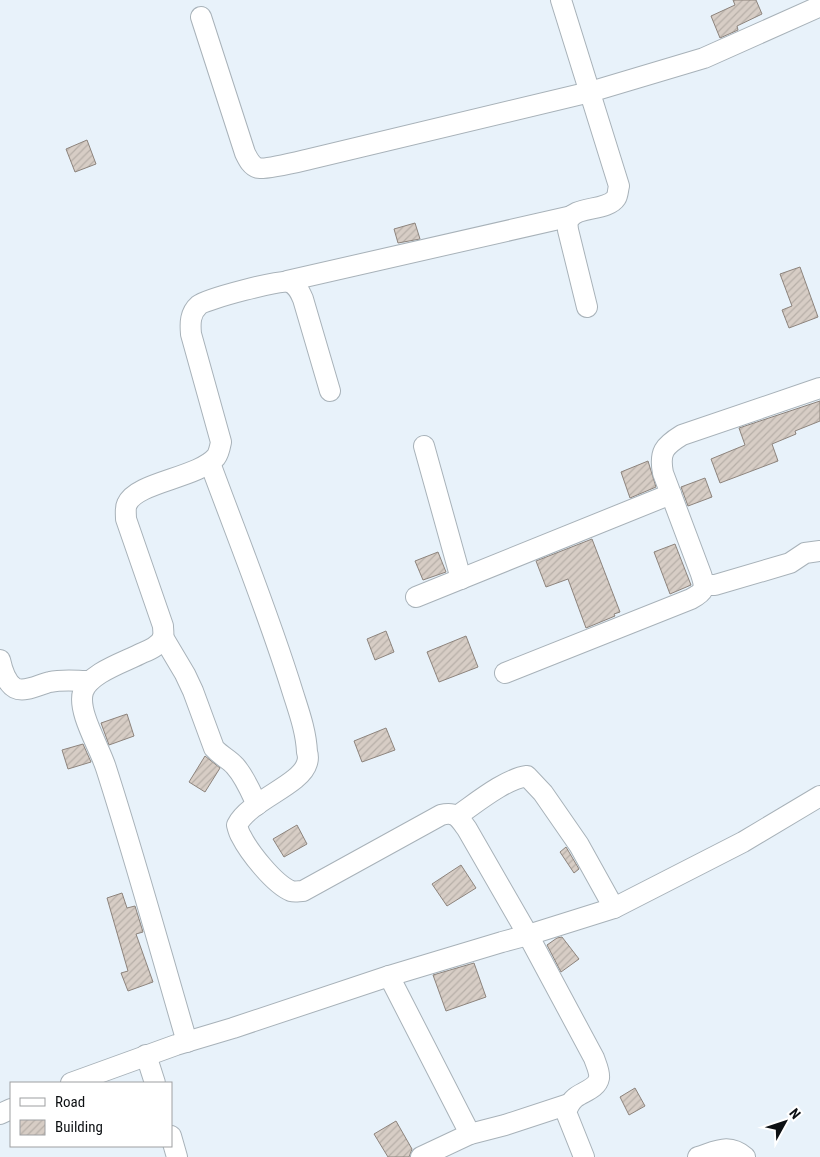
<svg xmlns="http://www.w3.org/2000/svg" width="820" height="1157" viewBox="0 0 820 1157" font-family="'Roboto Condensed',sans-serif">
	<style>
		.building { fill: url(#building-hatch); stroke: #8d847d }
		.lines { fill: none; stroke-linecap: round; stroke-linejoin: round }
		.street-casing { stroke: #a8b2b9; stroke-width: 22 }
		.street { stroke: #fff; stroke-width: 20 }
	</style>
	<defs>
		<pattern id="building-hatch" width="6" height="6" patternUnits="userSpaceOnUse" patternTransform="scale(1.25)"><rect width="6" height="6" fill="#d7cdc5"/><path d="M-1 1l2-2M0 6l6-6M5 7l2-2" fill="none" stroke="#b7afa8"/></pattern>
	</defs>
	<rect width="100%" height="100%" fill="#e8f2fa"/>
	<g class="building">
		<path d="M733,0h23l6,14 -25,12 1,4 -18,8 -9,-22 24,-11z"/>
		<path d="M87,140l9,24 -21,8 -9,-23z"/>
		<path d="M415,223l5,16 -22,4 -4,-14z"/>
		<path d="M800,267l18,50 -29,11 -7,-18 10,-4 -12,-32z"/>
		<path d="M820,401v20l-25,10 1,3 -24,10 6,17 -58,22 -9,-24 34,-14 -6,-17z"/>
		<path d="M648,461l8,26 -26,11 -9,-26z"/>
		<path d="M705,478l7,19 -24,9 -7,-19z"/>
		<path d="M592,539l28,73 -6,2 1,2 -29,12 -18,-49 -22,8 -10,-26z"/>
		<path d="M675,544l16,41 -21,9 -16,-42z"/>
		<path d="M438,552l8,20 -23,8 -8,-19z"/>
		<path d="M386,631l8,21 -19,8 -8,-21z"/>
		<path d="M466,636l12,31 -39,15 -12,-30z"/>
		<path d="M127,714l7,22 -25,9 -8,-22z"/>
		<path d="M386,728l9,22 -33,12 -8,-21z"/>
		<path d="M83,744l8,18 -23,7 -6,-19z"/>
		<path d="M205,756l15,12 -15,24 -16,-10z"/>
		<path d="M297,825l10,19 -23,13 -11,-18z"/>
		<path d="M566,847l13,22 -5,4 -14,-21z"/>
		<path d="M461,865l15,23 -29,18 -15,-22z"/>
		<path d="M122,893l5,15 8,-2 8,26 -7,2 17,48 -25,9 -7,-18 7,-2 -21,-73z"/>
		<path d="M562,937l17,22 -18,13 -14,-27 10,-7z"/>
		<path d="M474,963l12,34 -40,14 -13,-36z"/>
		<path d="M635,1088l10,18 -16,9 -9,-18z"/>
		<path d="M396,1121l16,28 -3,8h-21l-14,-23z"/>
	</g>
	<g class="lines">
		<g class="street-casing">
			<g id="street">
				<path d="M561,0l58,186c-1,3 -1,9 -3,12 -9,14 -44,7 -48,24 -1,3 0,6 0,8l19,77"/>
				<path d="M201,17l44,136c3,6 6,13 13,15 7,2 43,-7 52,-9l280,-67 114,-34 112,-50 4,-4"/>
				<path d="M287,281l285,-65"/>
				<path d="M424,446l37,133"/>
				<path d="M210,463c28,76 59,152 83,230 6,19 13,38 14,59 1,3 1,8 0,11 -6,22 -57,37 -70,62 1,4 2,8 4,11 8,16 33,48 50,55 4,1 8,0 12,0l138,-76c15,-4 18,3 26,14l61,106 66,123c2,6 6,14 5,20 -2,11 -17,14 -24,20 -5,4 -7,9 -9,14l18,45"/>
				<path d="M704,585h11l75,-22 15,-10 15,-2"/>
				<path d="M416,597l255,-103"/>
				<path d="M163,637l22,37 8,17 21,57c7,8 15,11 21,18 10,11 16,26 22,39"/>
				<path d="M0,660c2,9 6,23 15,28 10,5 25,-4 35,-6 13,-3 27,-1 40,-1"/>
				<path d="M505,673l186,-74c13,-7 15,-10 10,-25l-38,-101c-4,-21 1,-27 19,-38l138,-47"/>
				<path d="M457,816c19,-13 48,-37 70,-40l16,17 36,52 35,63"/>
				<path d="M389,976l81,158"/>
				<path d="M187,1042c-27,-92 -52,-184 -81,-274 -6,-20 -29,-56 -23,-76 6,-19 42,-30 59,-39 8,-3 17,-7 21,-15 1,-4 0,-8 0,-12l-37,-107c0,-5 -1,-11 1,-15 9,-22 71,-26 89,-47 3,-4 4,-10 5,-15l-30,-108c-1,-11 -1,-21 8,-29 7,-6 83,-26 90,-23 8,3 11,10 14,17l27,92"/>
				<path d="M146,1055l9,28"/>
				<path d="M71,1083l105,-38 57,-17 156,-52 113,-34 26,-7 86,-27 129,-66 77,-46"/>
				<path d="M0,1114l11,-5"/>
				<path d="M171,1136l6,21"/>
				<path d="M421,1157l49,-23 35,-9 64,-21"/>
				<path d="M698,1157c19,-6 31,-14 47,0"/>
			</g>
		</g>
		<use href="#street" class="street"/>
	</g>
	<rect x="10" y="1082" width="162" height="65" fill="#ffffff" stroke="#9e9fa1"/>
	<rect x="20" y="1098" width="25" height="8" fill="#ffffff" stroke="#9e9fa1"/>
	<text x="55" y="1107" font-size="15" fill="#0d1013">Road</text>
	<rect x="20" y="1120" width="25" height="15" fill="url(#building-hatch)" stroke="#9e9fa1"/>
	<text x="55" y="1132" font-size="15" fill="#0d1013">Building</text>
	<g transform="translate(785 1122) rotate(50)" stroke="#ffffff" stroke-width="4" paint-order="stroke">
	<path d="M0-4L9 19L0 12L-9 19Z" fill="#0d1013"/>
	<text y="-8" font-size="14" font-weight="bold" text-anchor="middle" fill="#0d1013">N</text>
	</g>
</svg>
